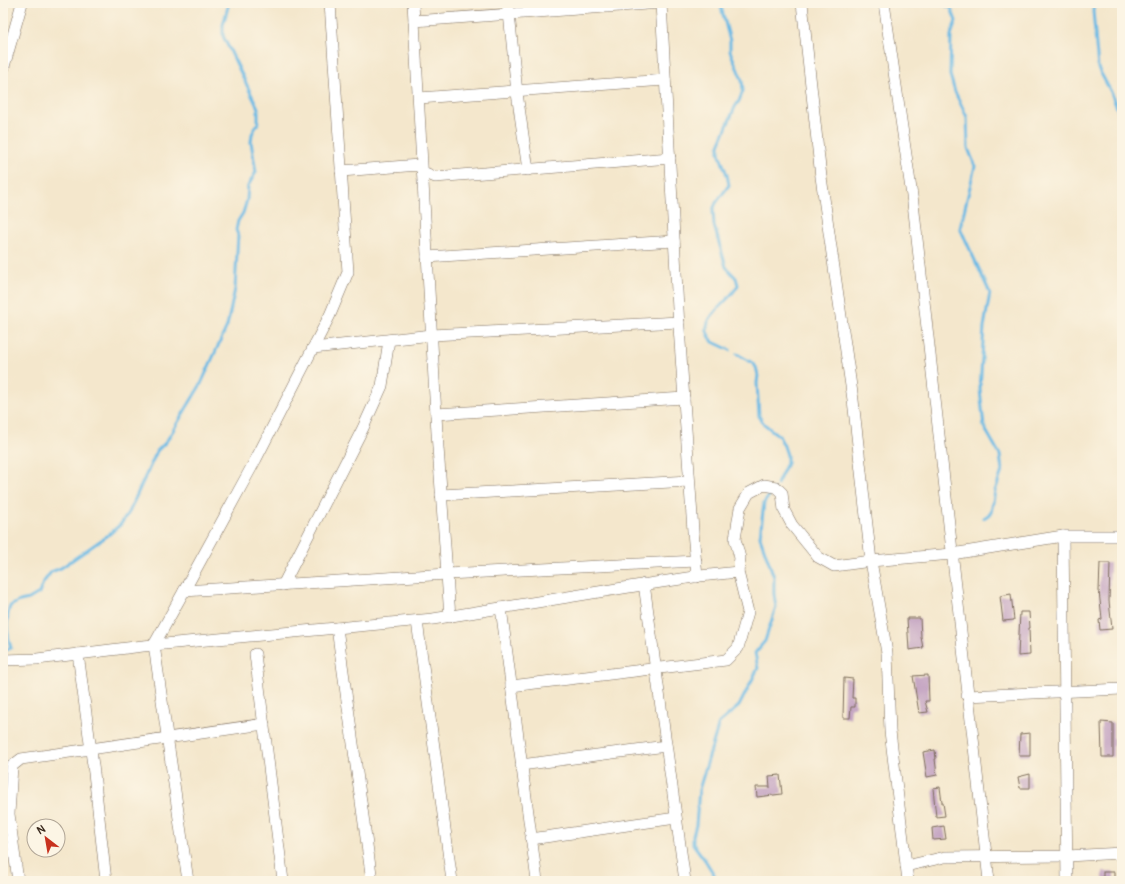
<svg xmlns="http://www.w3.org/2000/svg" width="1125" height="884" viewBox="0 0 1125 884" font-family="Pangolin,sans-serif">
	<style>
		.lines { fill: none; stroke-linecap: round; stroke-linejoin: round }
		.stream { stroke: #6bbae5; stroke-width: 3 }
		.building { fill: #c09ec0 }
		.minor-casing { stroke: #7c6c5b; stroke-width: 12 }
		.minor { stroke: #fff; stroke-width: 11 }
	</style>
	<rect width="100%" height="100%" fill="#fcf5e5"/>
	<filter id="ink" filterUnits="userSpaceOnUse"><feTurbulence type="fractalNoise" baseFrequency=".025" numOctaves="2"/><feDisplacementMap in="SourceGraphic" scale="8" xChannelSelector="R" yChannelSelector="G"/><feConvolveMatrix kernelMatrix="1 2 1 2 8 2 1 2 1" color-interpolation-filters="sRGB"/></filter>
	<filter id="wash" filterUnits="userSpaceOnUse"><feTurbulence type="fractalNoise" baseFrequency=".012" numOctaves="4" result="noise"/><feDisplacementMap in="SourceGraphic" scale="16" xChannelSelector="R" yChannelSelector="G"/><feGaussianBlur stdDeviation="0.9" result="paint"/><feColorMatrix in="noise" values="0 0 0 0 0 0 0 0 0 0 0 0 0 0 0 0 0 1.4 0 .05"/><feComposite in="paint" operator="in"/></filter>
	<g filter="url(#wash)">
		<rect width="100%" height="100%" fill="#f4e7cc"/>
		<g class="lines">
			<g class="stream">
				<path d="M720,3l10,38v10l12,29 1,11 -4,10 -4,6 -16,38v8l8,22 2,10 -13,18 -3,7 1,15 12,42 10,11 2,7c-6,14 -34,30 -31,46 1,4 4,8 6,11l17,8"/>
				<path d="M940,3l11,5 5,13 -5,14 -1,40 5,17 12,25 1,31 7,18 -15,62 30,65 -6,34 -4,62 4,38 16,28 2,16 -7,20 -4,22 -7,5"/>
				<path d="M1094,3l-1,8 5,57 13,24 11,30"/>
				<path d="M737,354l14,8 5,5 2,8 -1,8 2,33 5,8 15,12 5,10 3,9v8l-10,21"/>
				<path d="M3,651l8,-3c-4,-14 -6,-27 -1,-42l10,-5 9,-2 10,-6 4,-10 8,-11 10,-4 46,-32 13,-11 8,-11 29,-63 9,-9 35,-58 26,-58 8,-37 3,-54 -2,-5 2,-9 5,-8 4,-13 1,-14 8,-14 -5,-30 1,-8 6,-11v-15l-35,-72v-11l6,-22"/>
				<path d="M718,881l-13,-21 -12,-16v-8l3,-11 3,-35 20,-67 20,-17 19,-38 -3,-15 10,-12 11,-34 -2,-13v-17l-14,-40 4,-34 10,-14"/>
			</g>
		</g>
		<g id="blocks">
			<g class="building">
				<path d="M1100,563h10l-1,38 3,28 -12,1 -1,-10 3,-1 -3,-28z"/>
				<path d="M1011,594l3,26 -11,1 -3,-25z"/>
				<path d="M1020,612h9l1,16h-1l1,27 -12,1z"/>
				<path d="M907,618h13l1,19 2,11 -14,2z"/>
				<path d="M928,675l1,26h-4l3,11 -9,1 -6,-37z"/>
				<path d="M844,678l9,1 -1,19h3v9h-4l-1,11h-7z"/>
				<path d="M1101,722l12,1v34h-11z"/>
				<path d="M1030,733v23h-11l1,-22z"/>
				<path d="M935,750l1,9h-1l2,16 -10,2 -4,-25z"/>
				<path d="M1030,774v14h-10l-2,-11z"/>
				<path d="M780,775l2,19 -25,3 -1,-10h14l-1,-11z"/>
				<path d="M940,787l2,16h1l2,13 -9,1 -3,-29z"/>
				<path d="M944,826l2,13 -13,1 -1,-12z"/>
				<rect x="1103" y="872" width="11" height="9"/>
			</g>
		</g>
	</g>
	<g filter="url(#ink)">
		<use href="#blocks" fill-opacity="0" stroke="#7c6c5b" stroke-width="1"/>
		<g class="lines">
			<g class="minor-casing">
				<g id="minor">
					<path d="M413,3l24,430 13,184"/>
					<path d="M508,3l9,90 11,77"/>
					<path d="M661,3l18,324 14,204 4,46"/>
					<path d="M802,3l19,174 32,223 18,161 16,92 3,78 18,150"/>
					<path d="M884,3l29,200 76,678"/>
					<path d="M414,21l247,-18"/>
					<path d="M3,70l19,-67"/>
					<path d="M419,98l246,-18"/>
					<path d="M341,171l78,-6 4,7 12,5 235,-19"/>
					<path d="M427,257l247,-16"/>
					<path d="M313,348l119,-13 247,-13"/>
					<path d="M436,414l248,-16"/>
					<path d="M441,495l248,-14"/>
					<path d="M1063,536l4,345"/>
					<path d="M644,584l41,297"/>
					<path d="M283,585l80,-157 19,-42 7,-46"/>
					<path d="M184,591l263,-17 249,-13"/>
					<path d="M501,608l36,273"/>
					<path d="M417,621l35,260"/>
					<path d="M337,628l35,253"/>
					<path d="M78,654l16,119 12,108"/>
					<path d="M255,654l28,227"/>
					<path d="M3,660l34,-1 106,-13 290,-27 196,-32 71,-11 38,-4 2,-14 -5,-19 5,-31 9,-15 15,-8 12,2 6,6 2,17 8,15 26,32 16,9 37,-5 81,-7 111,-18h59"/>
					<path d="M511,686l215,-26 12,-12 10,-36 -10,-40"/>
					<path d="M967,696l155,-7"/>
					<path d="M521,765l145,-19"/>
					<path d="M531,839l145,-21"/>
					<path d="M906,866l39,-9 122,-1 55,-3"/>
					<path d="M18,881l-9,-67 3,-48 9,-7 243,-35"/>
					<path d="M188,881l-34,-236 30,-54 72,-132 74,-144 18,-43 -18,-269"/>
				</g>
			</g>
			<use href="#minor" class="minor"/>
		</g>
	</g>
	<rect width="1125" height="884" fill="none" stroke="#fcf5e5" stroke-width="16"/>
	<g transform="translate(46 838) rotate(329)"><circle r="19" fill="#fcf5e5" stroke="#afa495"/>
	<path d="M0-3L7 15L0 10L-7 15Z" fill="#c8321e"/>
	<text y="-6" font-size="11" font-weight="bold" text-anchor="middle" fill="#3b2a1e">N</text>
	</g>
</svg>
